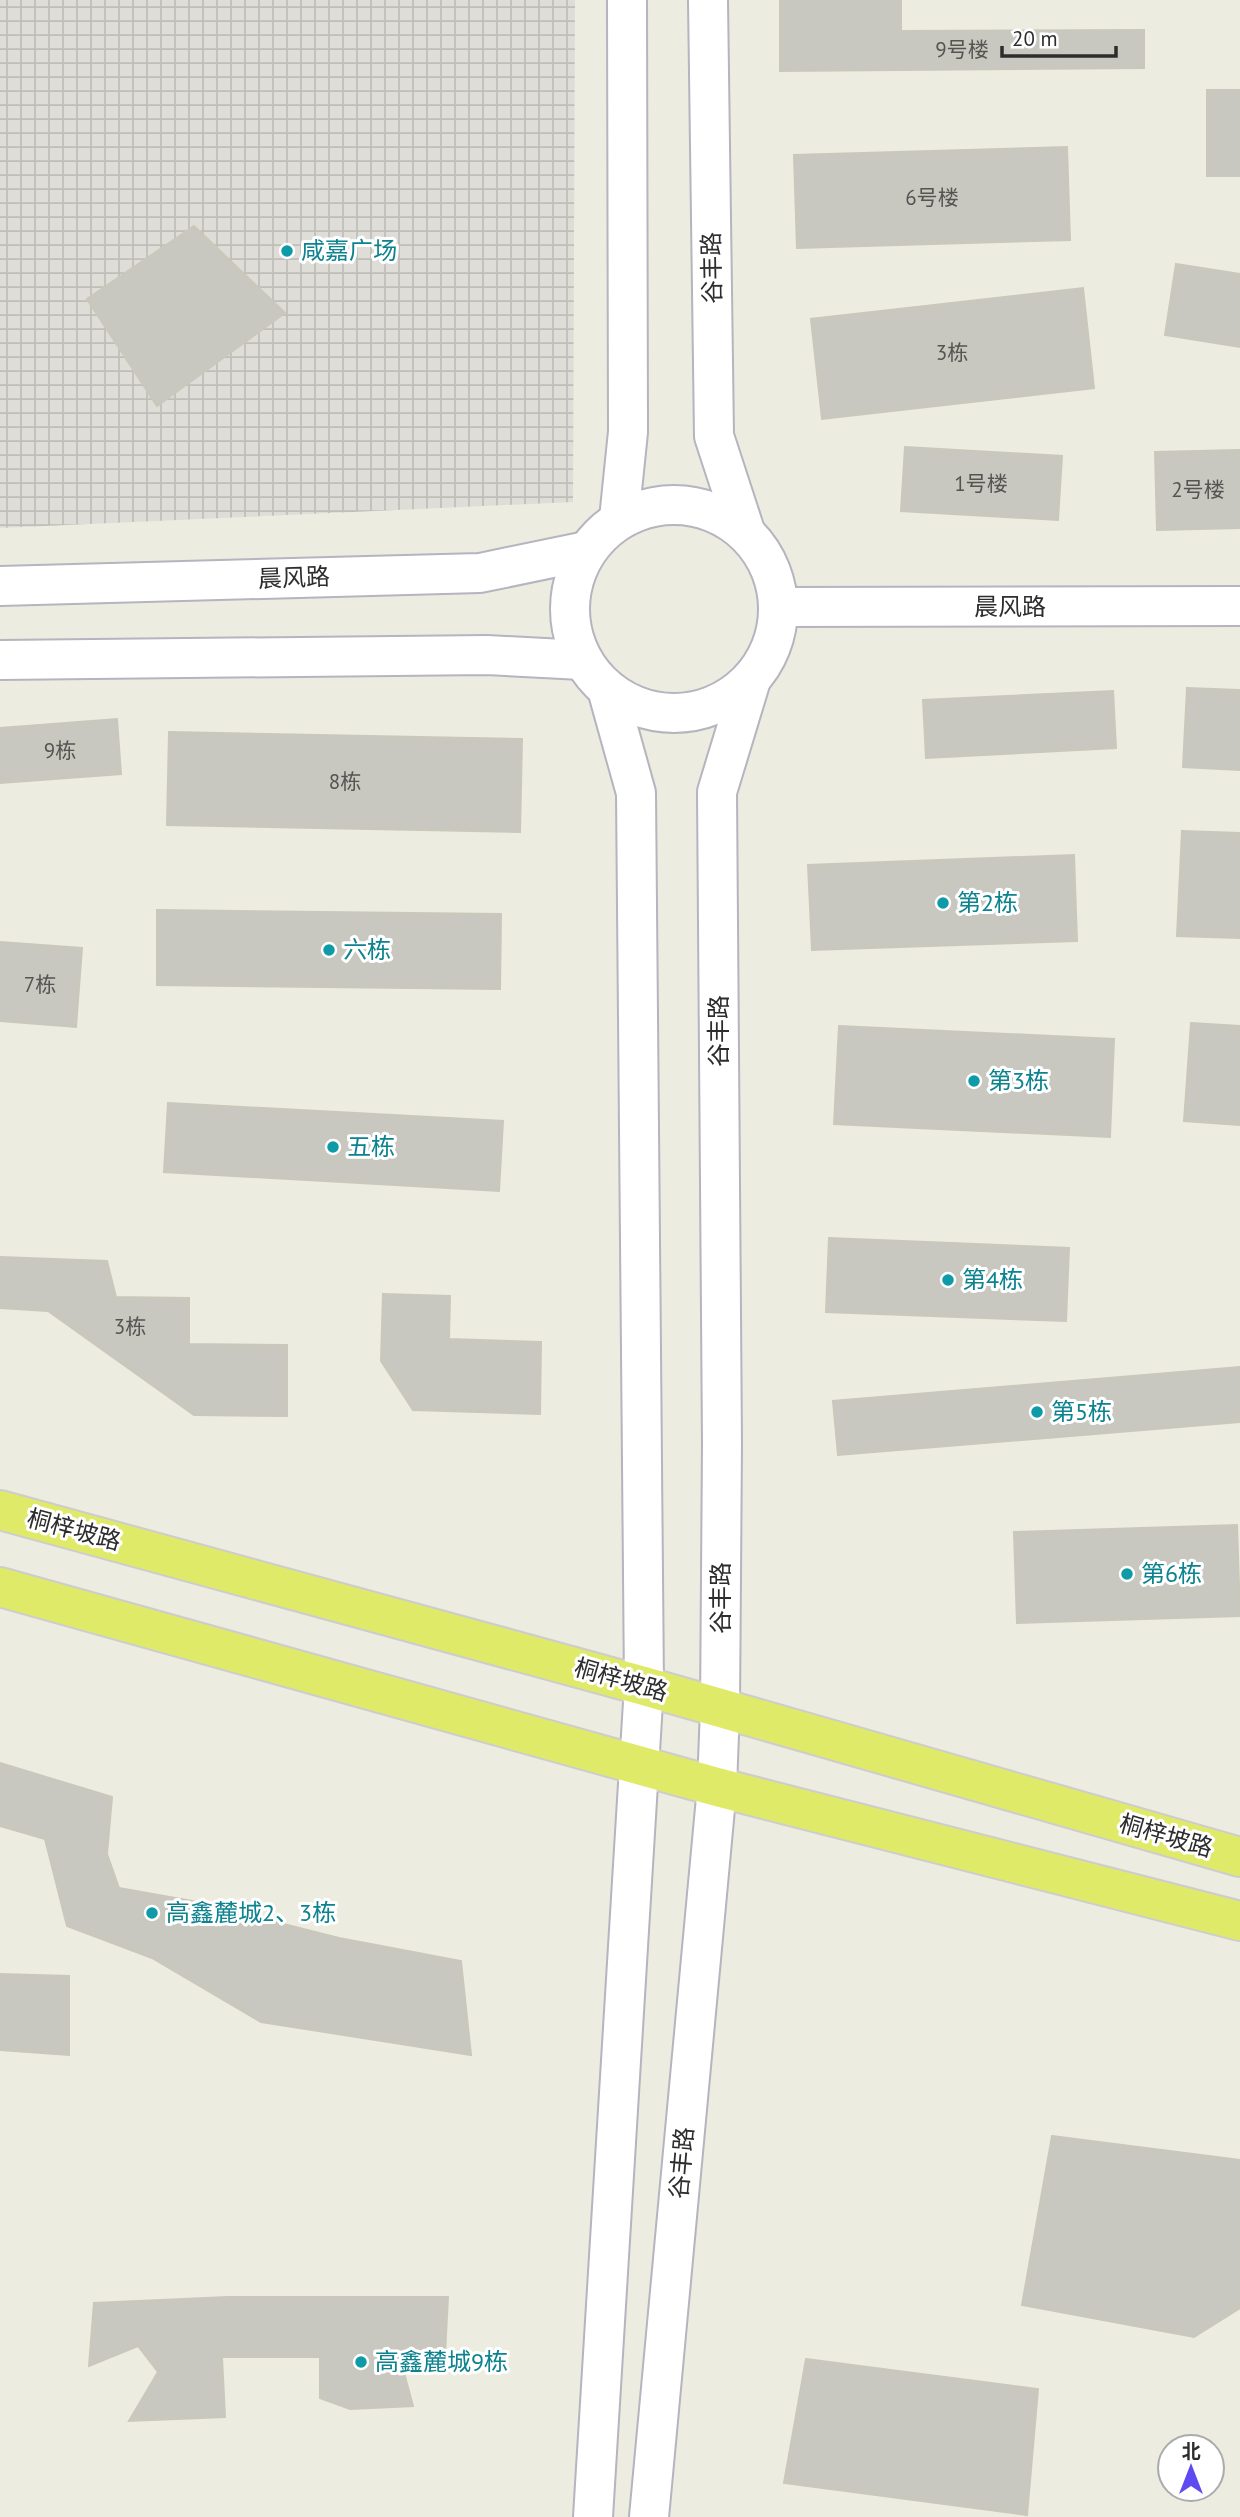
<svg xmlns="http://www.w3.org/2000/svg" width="1240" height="2517" viewBox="0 0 1240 2517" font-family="'PT Sans','Noto Sans SC',sans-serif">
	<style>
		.plaza { fill: url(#plaza-grid) }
		.building { fill: #c9c8c0; stroke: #c9c8ba; stroke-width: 2 }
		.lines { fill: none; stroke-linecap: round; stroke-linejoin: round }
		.secondary-casing { stroke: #b5b4bf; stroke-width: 42 }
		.primary-casing { stroke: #cdcdcd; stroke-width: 42 }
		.secondary { stroke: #fff; stroke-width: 38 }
		.primary { stroke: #e0ea69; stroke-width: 38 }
		.culture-dot { fill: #0f9aa8; stroke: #fff; stroke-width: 2.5 }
		.labels { text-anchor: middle; stroke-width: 6; stroke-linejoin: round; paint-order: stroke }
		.number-label { font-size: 21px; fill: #545452 }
		.culture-label { font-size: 24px; fill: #0d838f; stroke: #fff; text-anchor: start }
		.street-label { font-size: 24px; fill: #2d2d2d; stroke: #fff }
	</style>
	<defs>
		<pattern id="plaza-grid" width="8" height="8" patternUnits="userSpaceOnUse" patternTransform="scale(1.75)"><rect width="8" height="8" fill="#deddd7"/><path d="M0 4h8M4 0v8" fill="none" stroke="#bfbeb9"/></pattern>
	</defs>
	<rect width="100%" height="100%" fill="#edece0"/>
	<path class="plaza" d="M0,0h575l-2,502 -573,26z"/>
	<g class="building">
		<path d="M780,0h121v31l243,-1v38l-364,3z"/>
		<rect x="1207" y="90" width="33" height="86"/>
		<path d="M1067,147l3,93 -273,8 -3,-93z"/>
		<path d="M194,226l91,87 -128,93 -70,-107z"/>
		<path d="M1176,264l64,10v73l-75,-12z"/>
		<path d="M1083,288l11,100 -272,31 -11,-100z"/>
		<path d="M905,447l157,9 -4,64 -157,-9z"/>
		<path d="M1240,450v78l-83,2 -2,-78z"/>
		<path d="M1187,688l53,2v80l-57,-3z"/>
		<path d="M1113,691l3,57 -190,10 -3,-58z"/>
		<path d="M117,719l4,55 -121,9v-55z"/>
		<path d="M169,732l353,7 -2,93 -353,-7z"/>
		<path d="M1182,831l58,2v105l-63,-2z"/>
		<path d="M1074,855l3,86 -265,9 -4,-85z"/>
		<path d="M157,910l344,4 -1,75 -343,-4z"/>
		<path d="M0,942l82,6 -6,79 -76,-6z"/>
		<path d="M1191,1023l49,3v99l-56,-4z"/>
		<path d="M839,1026l275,13 -4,98 -276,-13z"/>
		<path d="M168,1103l335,18 -4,70 -335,-19z"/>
		<path d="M829,1238l240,10 -3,73 -240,-9z"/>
		<path d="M0,1257l107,4 9,36 73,1v46l98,1v71l-93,-1 -146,-104 -48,-3z"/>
		<path d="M383,1294l67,2 -1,43 92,3 -1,72 -127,-4 -32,-49z"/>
		<path d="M1240,1367v55l-402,33 -5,-54z"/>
		<path d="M1237,1525l3,91 -223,7 -3,-91z"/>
		<path d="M0,1763l112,34 -5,57 12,34 73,13 147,37 122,23 10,94 -210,-33 -109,-64 -85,-32 -22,-87 -45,-13z"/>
		<path d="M0,1974l69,2v79l-69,-5z"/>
		<path d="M1052,2136l188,24v148l-46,29 -172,-32z"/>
		<path d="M228,2297h220l-3,57h-46l14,52 -63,3 -30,-11v-41h-98l3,60 -96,4 29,-49 -20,-26 -49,20 5,-63z"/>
		<path d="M806,2359l232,30 -11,126 -243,-32z"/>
	</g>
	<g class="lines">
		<g class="secondary-casing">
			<g id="secondary">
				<path d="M708,0l6,436 31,95"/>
				<circle cx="674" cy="609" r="104"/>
				<path d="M619,519l9,-87 -1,-432"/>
				<path d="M0,586l480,-13 106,-22"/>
				<path d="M779,607l461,-1"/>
				<path d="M0,660l487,-5 95,5"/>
				<path d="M593,2517l51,-831 -8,-893 -29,-104"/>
				<path d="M649,2517l68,-730 3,-79 2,-264 -5,-652 34,-112"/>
			</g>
		</g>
		<g class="primary-casing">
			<g id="primary">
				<path d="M0,1510l644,176 596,171"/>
				<path d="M0,1587l717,200 523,134"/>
			</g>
		</g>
		<use href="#secondary" class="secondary"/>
		<use href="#primary" class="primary"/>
	</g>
	<g class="culture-dot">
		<circle cx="287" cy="251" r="7"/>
		<circle cx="943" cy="903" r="7"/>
		<circle cx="329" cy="950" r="7"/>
		<circle cx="974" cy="1081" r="7"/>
		<circle cx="333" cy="1147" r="7"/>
		<circle cx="948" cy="1280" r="7"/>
		<circle cx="1037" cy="1412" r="7"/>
		<circle cx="1127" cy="1574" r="7"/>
		<circle cx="152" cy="1913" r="7"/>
		<circle cx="361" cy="2362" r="7"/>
	</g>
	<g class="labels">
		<g class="number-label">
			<text x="962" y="57">9号楼</text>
			<text x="932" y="205">6号楼</text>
			<text x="952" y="360">3栋</text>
			<text x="981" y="491">1号楼</text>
			<text x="1198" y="497">2号楼</text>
			<text x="60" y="758">9栋</text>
			<text x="345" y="789">8栋</text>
			<text x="40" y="992">7栋</text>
			<text x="130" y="1334">3栋</text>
		</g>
		<g class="culture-label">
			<text x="301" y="259">咸嘉广场</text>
			<text x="957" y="911">第2栋</text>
			<text x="343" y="958">六栋</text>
			<text x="988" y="1089">第3栋</text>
			<text x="347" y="1155">五栋</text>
			<text x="962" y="1288">第4栋</text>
			<text x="1051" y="1420">第5栋</text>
			<text x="1141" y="1582">第6栋</text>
			<text x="166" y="1921">高鑫麓城2、3栋</text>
			<text x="375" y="2370">高鑫麓城9栋</text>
		</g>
		<g class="street-label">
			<text transform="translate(712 268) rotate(-91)" y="8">谷丰路</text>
			<text transform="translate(294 578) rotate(-2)" y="8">晨风路</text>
			<text x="1010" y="615">晨风路</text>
			<text transform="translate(719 1031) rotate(-90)" y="8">谷丰路</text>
			<text transform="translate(74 1530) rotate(15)" y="8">桐梓坡路</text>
			<text transform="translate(721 1598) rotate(-90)" y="8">谷丰路</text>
			<text transform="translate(621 1680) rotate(16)" y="8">桐梓坡路</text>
			<text transform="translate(1166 1836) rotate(16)" y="8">桐梓坡路</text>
			<text transform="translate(682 2163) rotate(-85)" y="8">谷丰路</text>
		</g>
	</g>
	<g transform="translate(1191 2468)"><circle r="33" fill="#ffffff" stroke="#ababab" stroke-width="2"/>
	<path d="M0-5L12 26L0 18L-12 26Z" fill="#5e4af0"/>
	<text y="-10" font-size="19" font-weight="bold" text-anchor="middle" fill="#2d2d2d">北</text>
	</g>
	<path d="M1002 46v10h114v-10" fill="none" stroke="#2d2d2d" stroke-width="3.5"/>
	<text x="1012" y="46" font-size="21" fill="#2d2d2d" stroke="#ffffff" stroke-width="5" paint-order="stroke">20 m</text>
</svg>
